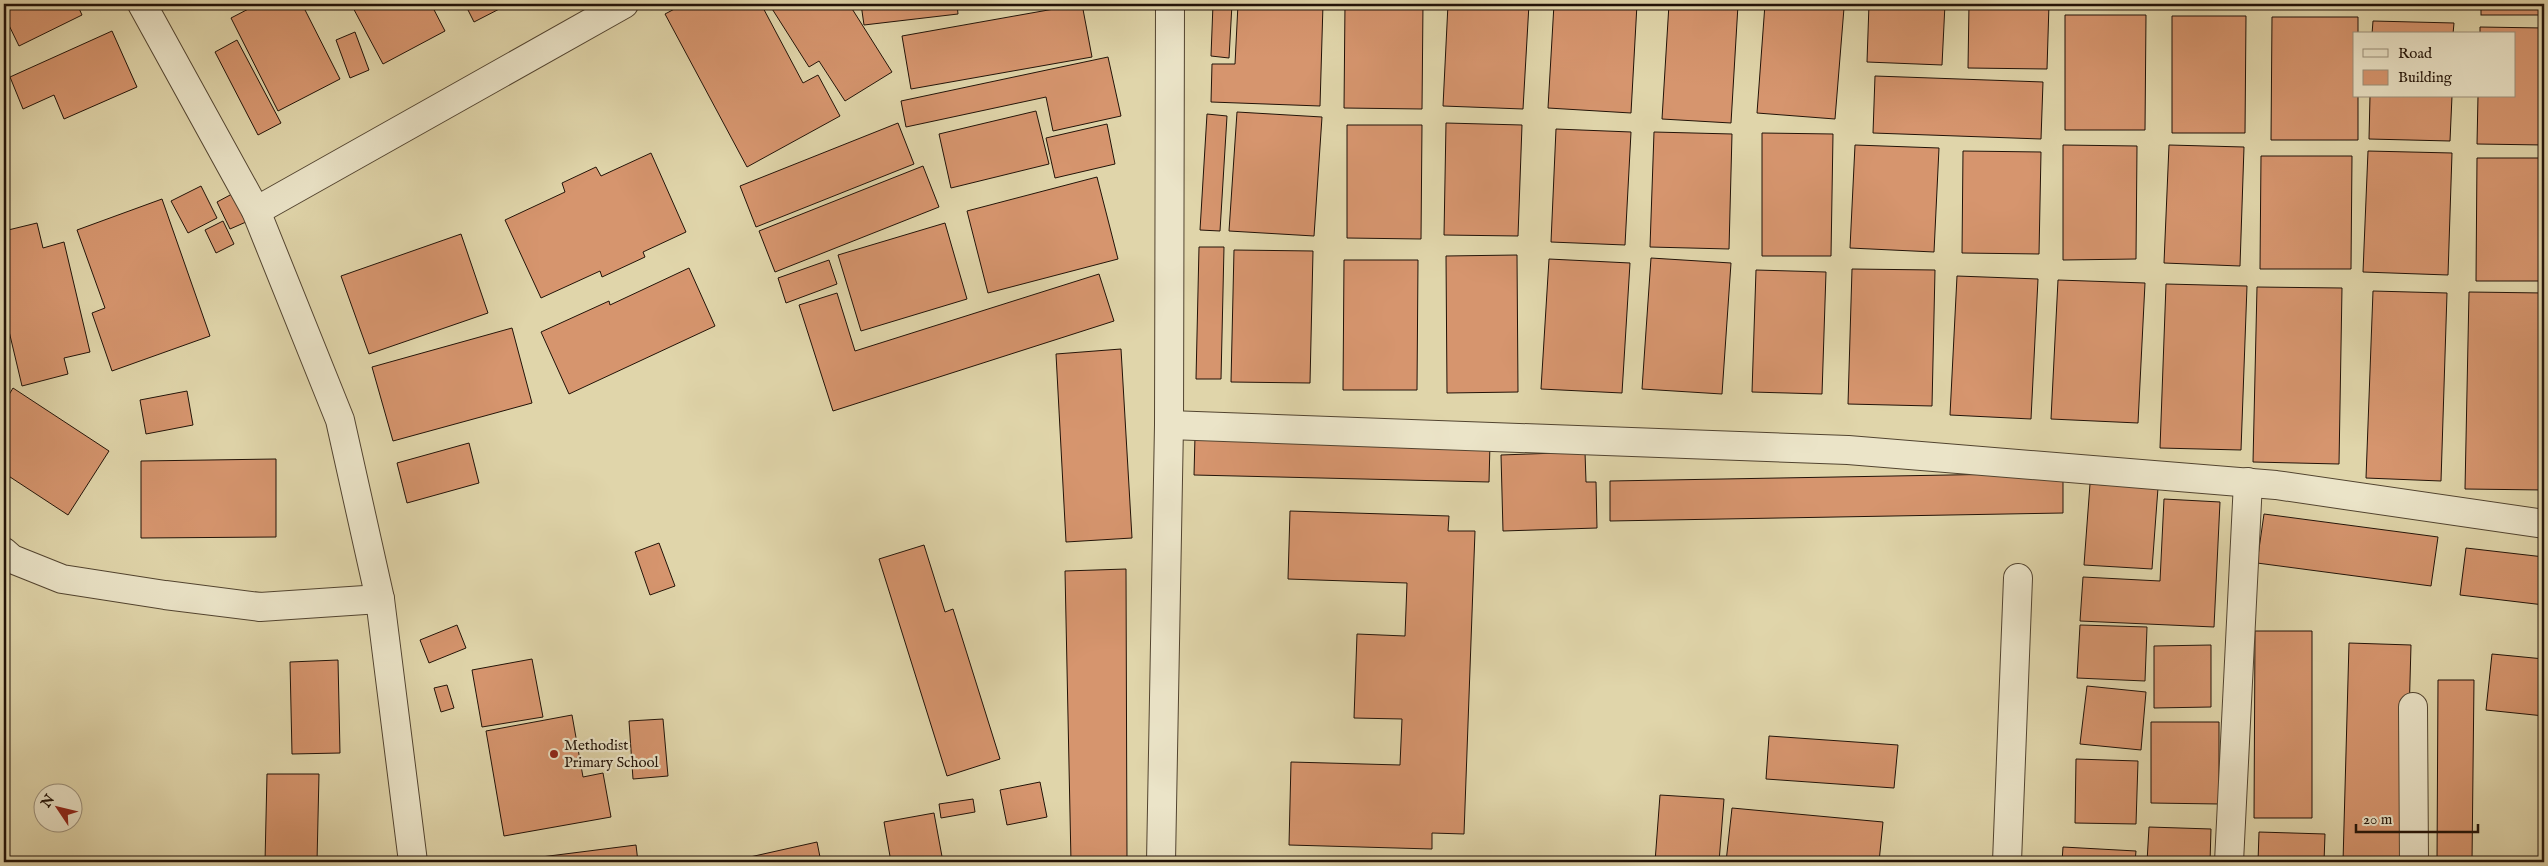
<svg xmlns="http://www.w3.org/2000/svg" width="2548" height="866" viewBox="0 0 2548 866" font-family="'IM FELL English',serif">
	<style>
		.building { fill: #d6956e; stroke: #221308 }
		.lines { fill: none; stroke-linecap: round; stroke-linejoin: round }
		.minor-casing { stroke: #524430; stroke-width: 30 }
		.minor { stroke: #ebe4c8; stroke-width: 28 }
		.poi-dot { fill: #8f2418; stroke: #ebe4c8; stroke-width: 2 }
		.labels { text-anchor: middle; stroke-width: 4.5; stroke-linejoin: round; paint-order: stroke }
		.poi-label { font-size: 15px; fill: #221308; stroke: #ebe4c8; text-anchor: start }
	</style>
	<rect width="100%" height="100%" fill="#e0d5aa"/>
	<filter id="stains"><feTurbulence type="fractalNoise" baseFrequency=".004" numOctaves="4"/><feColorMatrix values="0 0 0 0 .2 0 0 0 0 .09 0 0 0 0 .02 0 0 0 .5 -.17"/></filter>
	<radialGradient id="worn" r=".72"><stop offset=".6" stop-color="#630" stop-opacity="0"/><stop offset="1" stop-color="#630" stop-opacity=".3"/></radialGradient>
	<g class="building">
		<path d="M4,4h73l5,11 -63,31 -15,-31z"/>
		<path d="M258,4h44l38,75 -62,32 -47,-93z"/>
		<path d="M351,4h80l14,27 -62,33z"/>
		<path d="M465,4h44l-35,18z"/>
		<path d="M684,4h77l42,79 15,-8 22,41 -93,51 -82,-153z"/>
		<path d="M769,4h80l43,68 -47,29 -26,-40 -10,6z"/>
		<path d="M861,4h96l1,10 -94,11z"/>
		<path d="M1082,4l10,53 -181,32 -9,-53z"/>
		<path d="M1213,4h19l-3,54 -18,-2z"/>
		<path d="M1238,4h85l-3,102 -109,-4 1,-38h23z"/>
		<path d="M1345,4h78l-1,105 -78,-1z"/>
		<path d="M1448,4h81l-6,105 -80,-3z"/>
		<path d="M1554,4h83l-6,109 -83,-5z"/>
		<path d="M1669,4l69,1 -7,118 -69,-4z"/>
		<path d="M1765,4l79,4 -9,111 -78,-6z"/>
		<path d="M1869,4h76l-3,61 -75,-3z"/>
		<path d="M1969,4h80l-2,65 -79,-1z"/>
		<path d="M2377,4h78v4l-78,-2z"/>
		<rect x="2481" y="4" width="63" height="11"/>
		<path d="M2065,15h81l-1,115h-80z"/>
		<path d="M2172,16h74l-1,117h-73z"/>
		<path d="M2272,17h86v17h-4v62h4v44h-87z"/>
		<path d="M2373,21l81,2 -1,11h-81z"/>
		<path d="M2480,27l64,1v117l-67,-1 1,-48h36v-62h-34z"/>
		<path d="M112,31l25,56 -73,32 -10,-24 -31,14 -13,-32z"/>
		<path d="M355,32l14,38 -19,8 -14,-38z"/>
		<path d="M237,40l44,83 -23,12 -43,-83z"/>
		<path d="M1108,57l13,59 -68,15 -7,-34 -140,30 -5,-26z"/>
		<path d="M1875,76l168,6 -2,57 -168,-6z"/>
		<path d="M2370,96h82l-2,45 -81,-2z"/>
		<path d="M1036,111l13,53 -98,24 -12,-54z"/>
		<path d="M1237,112l85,5 -8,119 -85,-5z"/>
		<path d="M1207,114l20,2 -7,115 -20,-1z"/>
		<path d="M898,123l16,41 -158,63 -16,-41z"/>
		<path d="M1446,123l76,2 -4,111 -74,-1z"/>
		<path d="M1107,124l8,40 -60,14 -9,-40z"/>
		<path d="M1347,125h75l-1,114 -74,-1z"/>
		<path d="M1556,129l75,3 -6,113 -74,-3z"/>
		<path d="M1654,132l78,2 -3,115 -79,-2z"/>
		<path d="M1762,133l71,1 -2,122h-69z"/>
		<path d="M1855,145l84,3 -5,104 -84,-4z"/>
		<path d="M2063,145l74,1 -1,113 -73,1z"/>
		<path d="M2169,145l75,2 -4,119 -76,-3z"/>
		<path d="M1963,151l78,1 -2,102 -77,-1z"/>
		<path d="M2368,151l84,2 -4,122 -85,-3z"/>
		<path d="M651,153l35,79 -43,20 2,5 -43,20 -2,-6 -59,27 -36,-78 60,-28 -3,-9 34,-16 5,9z"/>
		<path d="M2261,156h91l-1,113h-91z"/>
		<path d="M2477,158h67v123h-68z"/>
		<path d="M923,166l16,41 -164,65 -16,-41z"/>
		<path d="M1097,177l21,82 -130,34 -21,-82z"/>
		<path d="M201,186l16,32 -29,15 -17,-32z"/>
		<path d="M232,194l14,28 -16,7 -13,-27z"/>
		<path d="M162,199l48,137 -98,35 -20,-58 13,-5 -28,-78z"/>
		<path d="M223,221l11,23 -18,9 -11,-23z"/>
		<path d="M37,223l6,25 21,-6 26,110 -26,6 4,16 -46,12 -18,-76v-79z"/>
		<path d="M945,223l22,76 -106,32 -23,-76z"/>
		<path d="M461,234l27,79 -119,41 -28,-78z"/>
		<path d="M1199,247h25l-3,132h-25z"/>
		<path d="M1234,250l79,1 -3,132 -79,-1z"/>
		<path d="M1517,255l1,137 -71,1 -1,-137z"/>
		<path d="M1651,258l80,5 -9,131 -80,-5z"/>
		<path d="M1549,259l81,4 -8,130 -81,-4z"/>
		<path d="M829,260l8,24 -51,19 -8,-25z"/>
		<path d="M1344,260h74l-1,130h-74z"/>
		<path d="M689,268l26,58 -146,68 -28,-62 68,-31 1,4z"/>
		<path d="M1852,269l83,1 -3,136 -84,-2z"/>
		<path d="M1756,270l70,2 -4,122 -70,-2z"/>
		<path d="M1099,274l15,47 -281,90 -34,-106 38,-12 18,58z"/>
		<path d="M1957,276l81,3 -7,140 -81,-4z"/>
		<path d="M2058,280l87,3 -7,140 -87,-4z"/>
		<path d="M2166,284l81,2 -6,164 -81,-2z"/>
		<path d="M2257,287l85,1 -3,176 -86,-2z"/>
		<path d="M2373,291l74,2 -6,188 -75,-3z"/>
		<path d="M2469,292l75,1v197l-79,-1z"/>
		<path d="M512,328l20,75 -139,38 -21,-74z"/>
		<path d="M1121,349l11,189 -66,4 -10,-188z"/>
		<path d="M13,388l96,63 -41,64 -64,-42v-70z"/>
		<path d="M187,391l6,34 -47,9 -6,-34z"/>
		<path d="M1195,436l295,7 -1,39 -295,-7z"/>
		<path d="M469,443l10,40 -72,20 -10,-40z"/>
		<path d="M1585,452l1,30h10l1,46 -94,3 -2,-76z"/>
		<path d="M276,459v78l-135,1v-77z"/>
		<path d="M2063,473v40l-453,8v-40z"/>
		<path d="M2090,484l68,4 -6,81 -68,-4z"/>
		<path d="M2164,499l56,3 -6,125 -134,-6 3,-44 77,4z"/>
		<path d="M1290,511l159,5 -1,15h27l-11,303 -32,-1v16l-143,-4 2,-83 109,3 2,-46 -48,-1 3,-84 48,2 2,-53 -119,-4z"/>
		<path d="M2264,514l174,23 -7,49 -174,-23z"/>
		<path d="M659,543l16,43 -25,9 -15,-43z"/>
		<path d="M924,545l21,67 8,-3 47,150 -53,17 -68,-217z"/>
		<path d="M2466,548l78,9v48l-84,-10z"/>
		<path d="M1126,569l1,293h-56l-6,-291z"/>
		<path d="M457,625l9,23 -37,15 -9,-23z"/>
		<path d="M2080,625l67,2 -2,54 -68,-3z"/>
		<path d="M2255,631h57v187h-58z"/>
		<path d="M2349,643l62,2 -6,217h-62z"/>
		<path d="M2211,645v62l-57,1v-62z"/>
		<path d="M2492,654l52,5v57l-58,-6z"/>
		<path d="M532,659l11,58 -61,10 -10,-57z"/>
		<path d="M338,660l2,93 -48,1 -2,-92z"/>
		<path d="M2438,680h36l-2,182h-35z"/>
		<path d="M447,685l7,23 -13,4 -7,-24z"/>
		<path d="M2087,686l59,6 -5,58 -61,-6z"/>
		<path d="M572,715l11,62 20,-4 8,44 -107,19 -18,-105z"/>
		<path d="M663,719l5,57 -35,3 -4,-58z"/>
		<path d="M2151,722h68v82l-68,-1z"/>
		<path d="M1769,736l129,9 -4,43 -128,-9z"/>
		<path d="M2076,759l62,2 -2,63 -61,-1z"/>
		<path d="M267,774h52l-2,88h-52z"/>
		<path d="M1040,782l7,35 -40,8 -7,-35z"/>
		<path d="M1660,795l64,4 -5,63h-64z"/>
		<path d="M973,799l2,13 -34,6 -2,-14z"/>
		<path d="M1732,808l151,14 -4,40h-153z"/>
		<path d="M934,813l9,49h-52l-7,-40z"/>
		<path d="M2149,827l62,2 -1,33h-63z"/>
		<path d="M2259,832l66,2 -1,28h-66z"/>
		<path d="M817,842l4,20h-79l-1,-3z"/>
		<path d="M636,845l2,17h-97v-5z"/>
		<path d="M2063,847l73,4 -1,11h-73z"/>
	</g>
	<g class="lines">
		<g class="minor-casing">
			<g id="minor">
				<path d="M142,4l114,207 84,209 40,179 33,263"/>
				<path d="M256,211l368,-207"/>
				<path d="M1169,425l679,25 428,35 268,39"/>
				<path d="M4,552l8,7 50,20 103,16 95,12 120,-8"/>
				<path d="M2413,707l1,155"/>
				<path d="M1161,862l8,-437 1,-421"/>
				<path d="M2007,862l11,-284"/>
				<path d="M2229,862l19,-380"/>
			</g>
		</g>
		<use href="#minor" class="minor"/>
	</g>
	<circle class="poi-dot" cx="554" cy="754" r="5"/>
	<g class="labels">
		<g class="poi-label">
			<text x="564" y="750">Methodist<tspan x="564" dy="17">Primary School</tspan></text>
		</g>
	</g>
	<rect width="2548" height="866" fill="none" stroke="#e0d5aa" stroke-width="20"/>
	<rect x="5" y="5" width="2538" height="856" fill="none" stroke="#221308" stroke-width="2.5"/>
	<rect x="10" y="10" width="2528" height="846" fill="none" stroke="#221308"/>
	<rect x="2353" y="32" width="162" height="65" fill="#ebe4c8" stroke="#9b907b"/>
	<rect x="2363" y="49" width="25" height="8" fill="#ebe4c8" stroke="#9b907b"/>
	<text x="2398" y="58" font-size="15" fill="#221308">Road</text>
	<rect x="2363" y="70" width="25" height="15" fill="#d6956e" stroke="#9b907b"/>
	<text x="2398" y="82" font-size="15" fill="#221308">Building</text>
	<g transform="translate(58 808) rotate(305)"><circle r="24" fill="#ebe4c8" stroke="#9b907b"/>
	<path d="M0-4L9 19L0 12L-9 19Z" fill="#8f2418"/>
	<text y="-8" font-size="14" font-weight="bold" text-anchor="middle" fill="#221308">N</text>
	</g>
	<path d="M2356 824v8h122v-8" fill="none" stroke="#221308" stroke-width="2.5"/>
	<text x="2363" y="824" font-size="15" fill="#221308" stroke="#ebe4c8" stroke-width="4" paint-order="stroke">20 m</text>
	<rect width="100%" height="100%" filter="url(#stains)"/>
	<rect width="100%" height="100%" fill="url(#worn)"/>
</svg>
